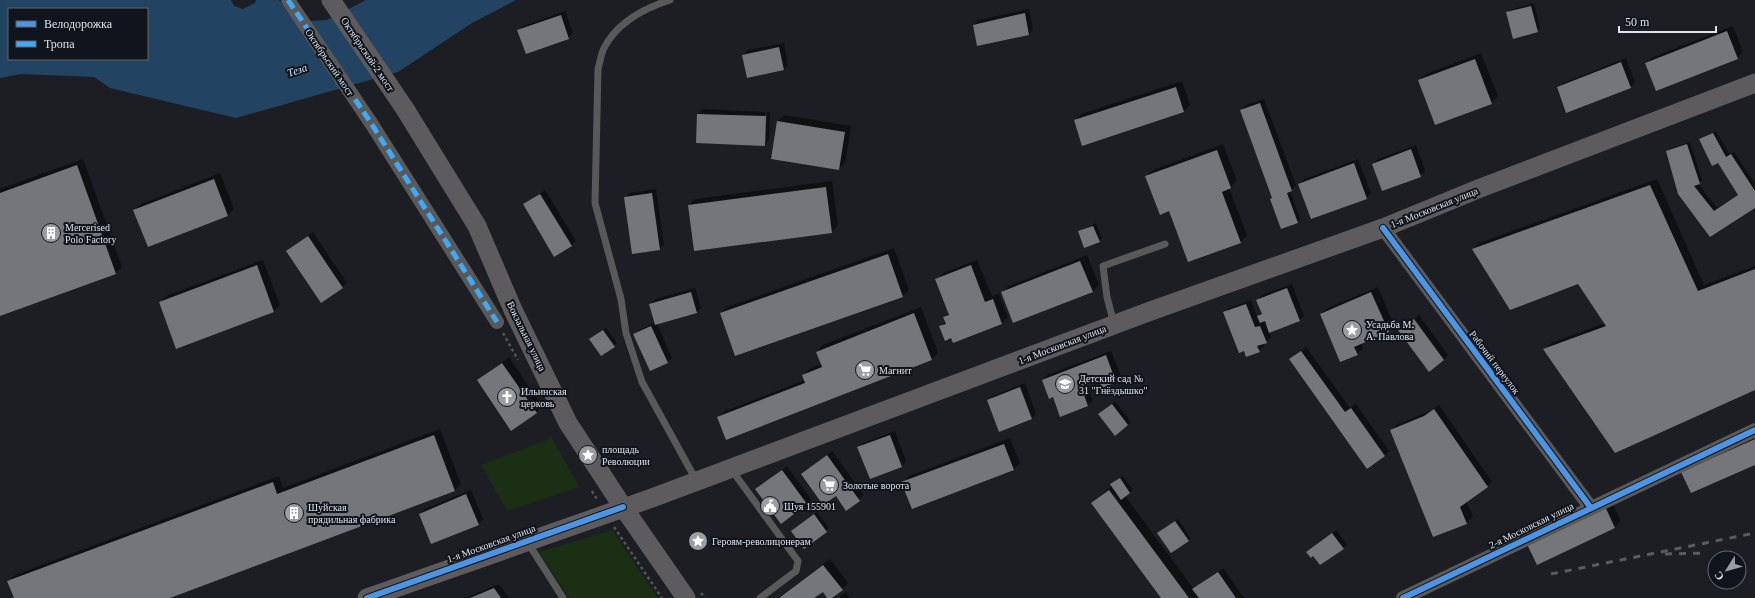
<svg xmlns="http://www.w3.org/2000/svg" width="1755" height="598" viewBox="0 0 1755 598" font-family="'Times New Roman',serif">
	<style>
		.green { fill: #1b2f14 }
		.water { fill: #224462; fill-rule: evenodd }
		.shadow { fill: #0007 }
		.building { fill: #75767a }
		.lines { fill: none; stroke-linecap: round; stroke-linejoin: round }
		.path { stroke: #555456; stroke-width: 2.5; stroke-dasharray: 3 3; stroke-linecap: butt }
		.lane { stroke: #5a5959; stroke-width: 7 }
		.street { stroke: #5a5959; stroke-width: 14 }
		.secondary { stroke: #5d5b5d; stroke-width: 19 }
		.rail { stroke: #5b5b5e; stroke-width: 3; stroke-dasharray: 7 7; stroke-linecap: butt }
		.quiet { stroke: #3fa9f5; stroke-width: 5; stroke-dasharray: 10 5; stroke-linecap: butt }
		.cycleway-casing { stroke: #10141c; stroke-width: 8 }
		.cycleway { stroke: #4d94e3; stroke-width: 6 }
		.labels { text-anchor: middle; stroke-width: 4; stroke-linejoin: round; paint-order: stroke }
		.street-label { font-size: 10px; fill: #dee1e7; stroke: #10141c }
		.poi-label { font-size: 10px; fill: #dee1e7; stroke: #10141c; text-anchor: start }
		.water-label { font-size: 11px; font-style: italic; fill: #cae2f8; stroke: #10141c }
	</style>
	<rect width="100%" height="100%" fill="#1c1e23"/>
	<g class="green">
		<path d="M552,438l27,49 -72,24 -26,-46z"/>
		<path d="M612,530l46,68h-89l-30,-46z"/>
	</g>
	<path class="water" d="M0,0h231l3,6 9,3 12,-6 1,-3h23l16,22 32,-2 39,-20h150l-44,23 -74,49 -162,46 -126,-30 -16,-11 -73,-3 -21,4zM9,9h138v50h-138z"/>
	<g class="shadow">
		<path d="M1534,3l6,25 -3,3 -30,-18 3,-3z"/>
		<path d="M1029,9l4,21 -4,4 -55,-9 4,-5z"/>
		<path d="M565,11l8,22 -5,5 -50,-8 5,-4z"/>
		<path d="M1733,26l10,26 -6,6 -91,5 7,-6z"/>
		<path d="M784,43l4,22 -4,4 -41,-14 5,-5z"/>
		<path d="M1481,53l17,43 -7,7 -72,-23 7,-6z"/>
		<path d="M1626,58l9,25 -5,4h-72l5,-4z"/>
		<path d="M1182,81l8,24 -6,6 -109,10 6,-7z"/>
		<path d="M1264,99l32,86 -6,5 10,29 -3,3 -24,-25 -32,-87 5,-5z"/>
		<path d="M703,109l62,3 -1,29h2l1,-29h3l-1,28 -5,5 -66,-31z"/>
		<path d="M784,115l67,11 -6,37 -6,6 -61,-48z"/>
		<path d="M1716,131l14,24 4,-3 21,31v24l-45,29 -43,-84 3,-3 20,-7 12,38 -4,3 19,25 22,-13 -21,-33 -17,-22z"/>
		<path d="M1223,144l14,37 -8,7 18,47 -6,7 -52,19 -19,-51 -24,-34 7,-6z"/>
		<path d="M1416,145l9,26 -5,5 -46,-12 4,-5z"/>
		<path d="M83,159l39,108 -6,6 -116,42v-126z"/>
		<path d="M1358,159l13,34 -5,5 -67,-14 5,-5z"/>
		<path d="M220,173l14,36 -7,7 -92,-6 6,-6z"/>
		<path d="M1657,179l47,106 51,-19v123l-210,-40 6,-6 54,-20 -27,-40 -105,-34 6,-6z"/>
		<path d="M832,181l6,45 -6,6 -143,-27 6,-6z"/>
		<path d="M656,189l8,56 -5,4 -33,-52 4,-4z"/>
		<path d="M545,190l31,51 -5,5 -46,-42z"/>
		<path d="M1096,223l6,15 -3,3 -20,-9z"/>
		<path d="M313,232l34,51 -26,19 -34,-51z"/>
		<path d="M894,248l15,42 -6,6 -182,17 6,-6z"/>
		<path d="M1087,255l12,30 -7,7h-90l7,-6z"/>
		<path d="M263,260l17,45 -6,6 -97,36 -17,-45 6,-6z"/>
		<path d="M977,260l15,36 7,-2 9,23 -6,6 -51,14 -11,-10 6,-6 -2,-4 5,-4 -13,-33 7,-7z"/>
		<path d="M1292,284l12,32 -5,5 -30,11 2,5 -8,6 1,3 -5,5 -15,-1 -19,-38 4,-4 22,-8 6,17 5,-5 -4,-12 4,-5z"/>
		<path d="M1378,287l16,38 -6,6 -27,12 2,5 -6,6 -36,-39 6,-7z"/>
		<path d="M695,288l6,20 -5,4 -39,12 15,34 -5,4 -32,-27 4,-5 16,-7 -5,-19 5,-5z"/>
		<path d="M921,307l17,46 -6,6 -205,80 -8,-22 6,-6 80,-31 -2,-5 6,-6 13,-5 -5,-12 6,-7z"/>
		<path d="M1419,315l29,40 -4,5 -44,-30z"/>
		<path d="M606,328l11,15 -16,12 -7,-18z"/>
		<path d="M1306,347l44,61 6,-4 33,47 -5,4 -94,-96z"/>
		<path d="M1111,351l10,25 -5,5 -14,5 -3,-8 -13,5 7,18 -5,4 -27,11 -8,-20 -10,-16 4,-5z"/>
		<path d="M509,357l33,49 -6,7 -58,-33z"/>
		<path d="M1025,383l11,31 -4,4 -44,-18 5,-4z"/>
		<path d="M1115,401l16,21 -3,3 -25,-14z"/>
		<path d="M1439,405l53,77 -26,19 7,15 -7,7 -75,-93 7,-6 32,-13z"/>
		<path d="M440,429l21,55 -6,7 -288,107h-152l-6,-17 6,-6 264,-99 4,12z"/>
		<path d="M895,431l11,30 -4,5 -43,-18 4,-5z"/>
		<path d="M1755,436v27l-72,9z"/>
		<path d="M1010,438l10,25 -6,6 -111,14 6,-7z"/>
		<path d="M832,451l32,44 -17,14 -11,-15 -34,-20z"/>
		<path d="M787,466l24,33 -4,5 -50,-15z"/>
		<path d="M1123,476l10,14 -8,6 69,93 29,-21 21,30h-82l-70,-95z"/>
		<path d="M471,490l12,29 -5,5 -58,-10 5,-5z"/>
		<path d="M1609,497l12,24 -6,6 -77,37z"/>
		<path d="M817,512l12,16 -3,3 -30,-3z"/>
		<path d="M1178,519l13,19 -3,3 -26,-11z"/>
		<path d="M1336,530l11,15 -27,18 -9,-14z"/>
		<path d="M830,559l18,24 -6,6 -12,9 -7,-8 -10,8h-35z"/>
		<path d="M499,584l10,14h-44z"/>
		<path d="M846,592l4,6h-12z"/>
	</g>
	<g class="building">
		<path d="M1531,6l7,26 -25,7 -7,-27z"/>
		<path d="M1025,13l4,22 -52,11 -4,-21z"/>
		<path d="M561,15l8,24 -43,15 -9,-24z"/>
		<path d="M1727,31l11,28 -82,32 -11,-28z"/>
		<path d="M779,47l5,23 -37,8 -5,-23z"/>
		<path d="M1475,59l17,45 -57,21 -17,-45z"/>
		<path d="M1621,62l10,26 -65,25 -9,-26z"/>
		<path d="M1176,87l8,25 -102,34 -8,-26z"/>
		<path d="M1260,103l32,88 -5,2 11,30 -17,6 -11,-30 2,-1 -32,-88z"/>
		<path d="M697,114l69,2 -1,30 -69,-3z"/>
		<path d="M777,121l68,11 -6,38 -68,-11z"/>
		<path d="M1713,133l13,24 5,-3 24,37v17l-45,29 -32,-43 -12,-43 21,-7 13,40 -6,2 20,25 24,-16 -20,-32 -6,3 -13,-27z"/>
		<path d="M1411,149l10,28 -39,14 -10,-27z"/>
		<path d="M1217,150l14,38 -9,4 19,51 -53,19 -19,-51 -9,4 -15,-39z"/>
		<path d="M1354,163l13,36 -56,20 -13,-35z"/>
		<path d="M77,165l39,109 -116,42v-123z"/>
		<path d="M214,179l14,37 -80,31 -15,-37z"/>
		<path d="M1650,185l48,106 57,-22v121l-140,63 -72,-104 63,-23 -28,-42 -68,26 -38,-61z"/>
		<path d="M826,187l6,46 -138,18 -6,-46z"/>
		<path d="M652,193l8,57 -28,4 -8,-57z"/>
		<path d="M540,194l32,52 -18,11 -31,-53z"/>
		<path d="M1093,226l7,16 -16,6 -6,-17z"/>
		<path d="M308,236l35,52 -22,15 -35,-52z"/>
		<path d="M888,254l15,43 -168,59 -15,-43z"/>
		<path d="M1080,261l13,31 -80,31 -12,-31z"/>
		<path d="M257,265l17,47 -98,37 -17,-47z"/>
		<path d="M971,265l14,37 8,-3 9,25 -49,19 -2,-5 -6,3 -6,-15 7,-2 -3,-7 6,-2 -14,-36z"/>
		<path d="M1287,288l13,33 -31,12 -4,-12 -5,2 -3,-7 5,-2 -6,-14z"/>
		<path d="M691,292l6,21 -42,12 -6,-21z"/>
		<path d="M1371,292l18,40 -35,15 4,8 -18,7 -20,-48z"/>
		<path d="M1246,304l9,23 5,-1 7,17 -10,3 3,6 -14,5 -2,-6 -5,2 -16,-41z"/>
		<path d="M914,313l18,47 -206,80 -9,-23 88,-34 -3,-8 20,-8 -6,-15z"/>
		<path d="M1414,319l30,41 -15,12 -31,-42z"/>
		<path d="M651,326l17,37 -18,8 -17,-37z"/>
		<path d="M603,330l12,17 -14,9 -12,-17z"/>
		<path d="M1301,351l44,61 6,-4 34,48 -18,13 -78,-110z"/>
		<path d="M1106,355l10,27 -14,6 -3,-8 -18,7 7,19 -28,11 -7,-20 -4,2 -7,-19z"/>
		<path d="M502,363l35,50 -26,18 -34,-51z"/>
		<path d="M1020,387l12,32 -33,13 -12,-32z"/>
		<path d="M1112,404l16,21 -13,11 -17,-22z"/>
		<path d="M1434,409l54,78 -28,20 7,17 -34,13 -43,-107 34,-14z"/>
		<path d="M434,435l21,56 -285,107h-156l-7,-17 266,-99 4,12z"/>
		<path d="M890,435l12,32 -32,12 -13,-32z"/>
		<path d="M1755,439v26l-64,28 -10,-21z"/>
		<path d="M1004,444l10,26 -102,39 -11,-27z"/>
		<path d="M827,455l33,46 -14,10 -10,-15 -13,9 -22,-31z"/>
		<path d="M782,470l25,34 -26,20 -26,-35z"/>
		<path d="M1120,478l10,15 -9,7 -11,-16z"/>
		<path d="M1109,490l80,108h-28l-70,-95z"/>
		<path d="M466,494l13,31 -48,19 -12,-30z"/>
		<path d="M1603,502l12,26 -78,37 -12,-25z"/>
		<path d="M814,514l13,18 -23,17 -13,-18z"/>
		<path d="M1175,521l14,20 -18,12 -14,-20z"/>
		<path d="M1332,533l12,16 -24,16 -7,-9 -2,2 -5,-6z"/>
		<path d="M823,565l20,25 -11,8h-5l-4,-6 -9,6h-35z"/>
		<path d="M1218,572l18,26h-37l-7,-9z"/>
		<path d="M494,588l7,10h-31z"/>
	</g>
	<g class="lines">
		<g class="path">
			<path d="M503,333l15,27"/>
			<path d="M592,491l6,10"/>
			<path d="M614,527l48,71"/>
			<path d="M701,593l4,5"/>
		</g>
		<g class="lane">
			<path d="M670,0c-25,8 -53,23 -66,48 -3,6 -4,14 -6,21l-3,134 26,96 5,34 16,49 54,98"/>
			<path d="M1114,324l-7,-27 -4,-31 62,-22"/>
			<path d="M731,469l67,92 -2,10 -36,27"/>
			<path d="M528,543l35,55"/>
		</g>
		<g class="street">
			<path d="M288,0l83,123 126,199"/>
			<path d="M1383,228l208,280"/>
			<path d="M1403,598l352,-168"/>
		</g>
		<g class="secondary">
			<path d="M331,0l74,109 72,117 36,84 55,113 55,84 63,91"/>
			<path d="M367,598l285,-100 496,-186 235,-84 95,-39 277,-106"/>
		</g>
		<g class="rail">
			<path d="M1665,554l42,-1"/>
			<path d="M1551,574l204,-41"/>
		</g>
		<path class="quiet" d="M288,0l83,123 126,199"/>
		<g class="cycleway-casing">
			<g id="cycleway">
				<path d="M1383,228l208,280"/>
				<path d="M367,598l256,-91"/>
				<path d="M1403,598l352,-168"/>
			</g>
		</g>
		<use href="#cycleway" class="cycleway"/>
	</g>
	<defs>
		<g id="building-disc" transform="scale(1)"><circle r="9.5" fill="#9a9da2" stroke="#10141c"/><path d="M-4-6H4V6H1V3H-1V6H-4ZM-2.5-4.3h1.7v1.8h-1.7ZM.8-4.3h1.7v1.8H.8ZM-2.5-1h1.7V.8h-1.7ZM.8-1h1.7V.8H.8Z" fill="#fff"/></g>
		<g id="sight-disc" transform="scale(1)"><circle r="9.5" fill="#9a9da2" stroke="#10141c"/><path d="M0-6L1.8-2.2L6-1.7L2.9 1.2L3.7 5.4L0 3.3L-3.7 5.4L-2.9 1.2L-6-1.7L-1.8-2.2Z" fill="#fff"/></g>
		<g id="supermarket-disc" transform="scale(1)"><circle r="9.5" fill="#9a9da2" stroke="#10141c"/><path d="M-6-5.5h2.5l.6 2H6L4.5 2H-2.5L-4.4-4H-6ZM-1.5 3.2a1.3 1.3 0 1 0 .1 0ZM3 3.2a1.3 1.3 0 1 0 .1 0Z" fill="#fff"/></g>
		<g id="school-disc" transform="scale(1)"><circle r="9.5" fill="#9a9da2" stroke="#10141c"/><path d="M0-5L7-2L0 1L-7-2ZM-4 1L0 2.5L4 1V4Q0 6-4 4Z" fill="#fff"/></g>
		<g id="church-disc" transform="scale(1)"><circle r="9.5" fill="#9a9da2" stroke="#10141c"/><path d="M-1.2-6h2.4v3.5h3.3v2.4h-3.3V6h-2.4V-.1h-3.3v-2.4h3.3Z" fill="#fff"/></g>
		<g id="civic-disc" transform="scale(1)"><circle r="9.5" fill="#9a9da2" stroke="#10141c"/><path d="M-.6-6.5H3V-4.5H.6V-3L4-1V1h2V6H-6V1h2V-1L-.6-3ZM-1.2 2.5V6h2.4V2.5Z" fill="#fff"/></g>
	</defs>
	<g fill-rule="evenodd">
		<use href="#building-disc" x="51" y="233"/>
		<use href="#sight-disc" x="1352" y="330"/>
		<use href="#supermarket-disc" x="865" y="370"/>
		<use href="#school-disc" x="1065" y="384"/>
		<use href="#church-disc" x="507" y="397"/>
		<use href="#sight-disc" x="588" y="455"/>
		<use href="#supermarket-disc" x="829" y="485"/>
		<use href="#civic-disc" x="770" y="506"/>
		<use href="#building-disc" x="294" y="513"/>
		<use href="#sight-disc" x="698" y="541"/>
	</g>
	<g class="labels">
		<g class="street-label">
			<text transform="translate(368 54) rotate(56)" y="4">Октябрьский-2 мост</text>
			<text transform="translate(330 62) rotate(56)" y="4">Октябрьский мост</text>
			<text transform="translate(1434 207) rotate(-22)" y="4">1-я Московская улица</text>
			<text transform="translate(527 336) rotate(64)" y="4">Вокзальная улица</text>
			<text transform="translate(1062 344) rotate(-21)" y="4">1-я Московская улица</text>
			<text transform="translate(1495 362) rotate(53)" y="4">Рабочий переулок</text>
			<text transform="translate(1531 525) rotate(-26)" y="4">2-я Московская улица</text>
			<text transform="translate(491 543) rotate(-20)" y="4">1-я Московская улица</text>
		</g>
		<g class="poi-label">
			<text x="65" y="231">Mercerised<tspan x="65" dy="12">Polo Factory</tspan></text>
			<text x="1366" y="328">Усадьба М.<tspan x="1366" dy="12">А. Павлова</tspan></text>
			<text x="879" y="374">Магнит</text>
			<text x="1079" y="382">Детский сад №<tspan x="1079" dy="12">31 "Гнёздышко"</tspan></text>
			<text x="521" y="395">Ильинская<tspan x="521" dy="12">церковь</tspan></text>
			<text x="602" y="453">площадь<tspan x="602" dy="12">Революции</tspan></text>
			<text x="843" y="489">Золотые ворота</text>
			<text x="784" y="510">Шуя 155901</text>
			<text x="308" y="511">Шуйская<tspan x="308" dy="12">прядильная фабрика</tspan></text>
			<text x="712" y="545">Героям-револицонерам</text>
		</g>
		<g class="water-label">
			<text transform="translate(297 70) rotate(-19)" y="4">Теза</text>
		</g>
	</g>
	<rect x="8" y="8" width="140" height="52" fill="#10141c" stroke="#62666d"/>
	<rect x="16" y="21" width="20" height="6" fill="#4d94e3" stroke="#62666d"/>
	<text x="44" y="28" font-size="12" fill="#dee1e7">Велодорожка</text>
	<rect x="16" y="41" width="20" height="6" fill="#3fa9f5" stroke="#62666d"/>
	<text x="44" y="48" font-size="12" fill="#dee1e7">Тропа</text>
	<g transform="translate(1727 570) rotate(233)"><circle r="19" fill="#10141c" stroke="#62666d"/>
	<path d="M0-3L7 15L0 10L-7 15Z" fill="#9a9da2"/>
	<text y="-6" font-size="11" font-weight="bold" text-anchor="middle" fill="#dee1e7">С</text>
	</g>
	<path d="M1619 26v6h97v-6" fill="none" stroke="#dee1e7" stroke-width="2"/>
	<text x="1625" y="26" font-size="12" fill="#dee1e7" stroke="#10141c" stroke-width="3" paint-order="stroke">50 m</text>
</svg>
